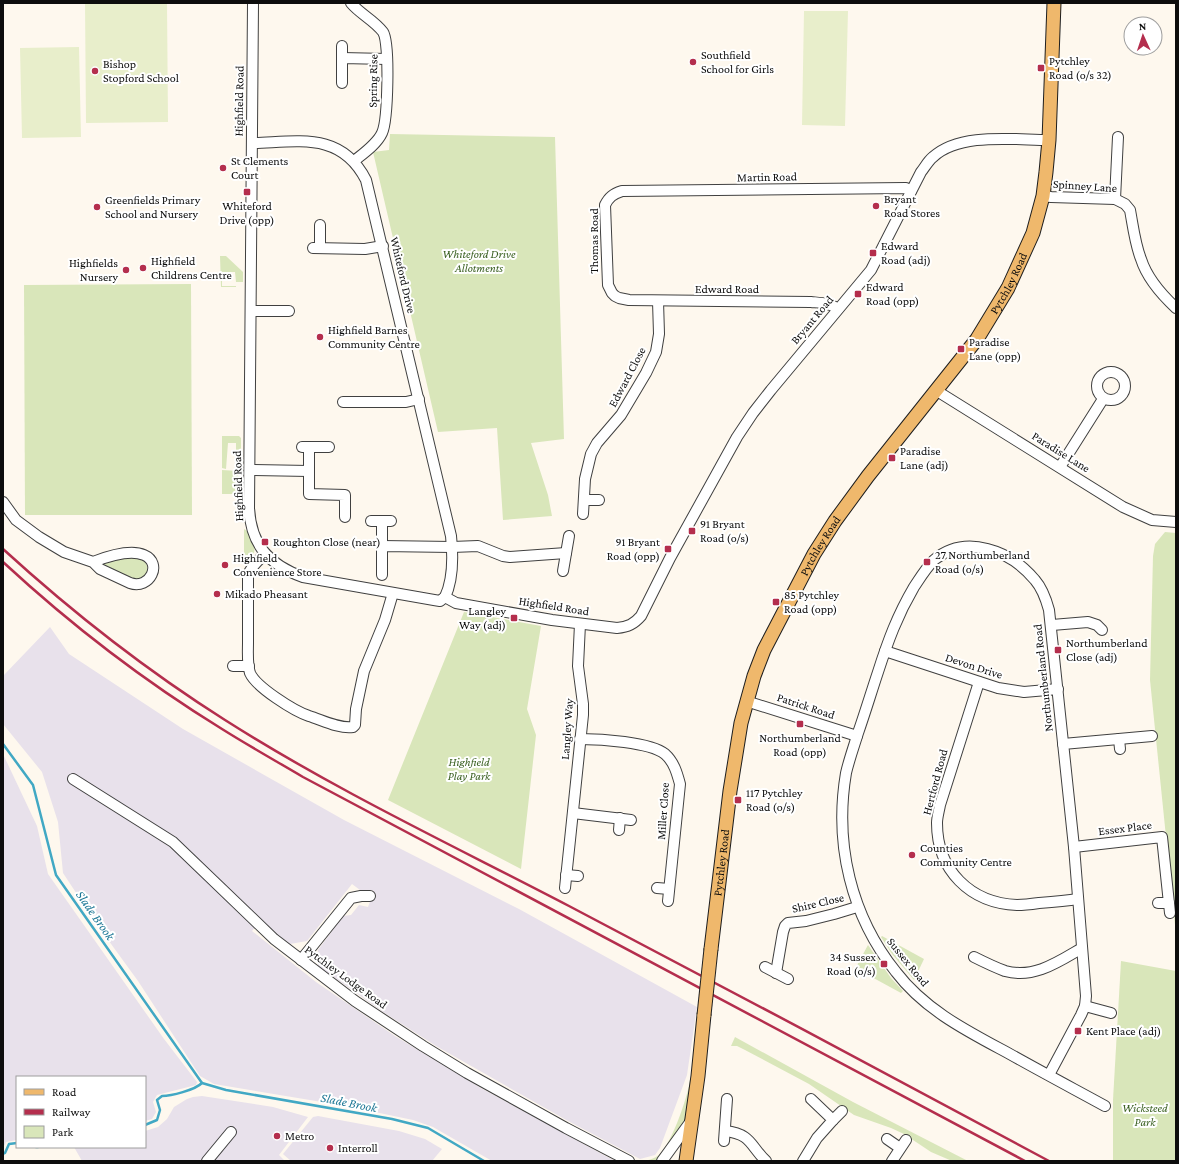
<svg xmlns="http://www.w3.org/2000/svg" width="1179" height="1164" viewBox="0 0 1179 1164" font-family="'Crimson Pro',serif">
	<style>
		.industrial { fill: #e8e1eb }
		.green { fill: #d9e6ba }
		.pitch { fill: #e8eecb }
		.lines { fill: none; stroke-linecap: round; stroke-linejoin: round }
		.stream { stroke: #41a8c4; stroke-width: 2.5 }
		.minor-casing { stroke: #404040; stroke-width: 12 }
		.major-casing { stroke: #1e1e1e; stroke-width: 15 }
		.minor { stroke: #fff; stroke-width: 10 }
		.major { stroke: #efb86c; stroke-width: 13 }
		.rail { stroke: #b42e4d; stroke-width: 2.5 }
		.major-bridge-casing { stroke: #1e1e1e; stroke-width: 15; stroke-linecap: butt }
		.major-bridge { stroke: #efb86c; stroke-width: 13 }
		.poi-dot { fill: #b42e4d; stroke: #fff; stroke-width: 1.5 }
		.labels { text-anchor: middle; stroke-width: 4; stroke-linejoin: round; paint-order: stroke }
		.poi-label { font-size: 12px; fill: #0d0d0d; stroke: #fff; text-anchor: start }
		.street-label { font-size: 12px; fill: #0d0d0d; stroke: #fff }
		.park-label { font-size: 12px; font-style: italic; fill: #3a6021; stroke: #fff }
		.water-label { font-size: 13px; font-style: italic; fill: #1e7896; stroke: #fff }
	</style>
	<rect width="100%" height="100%" fill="#fef8ee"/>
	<g class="industrial">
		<path d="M50,627l19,27 114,75 161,91 175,89 178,98 -10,68 -27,73 -5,7 -15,4 -72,-38 -132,-75 -53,-34 -65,-46v-16l25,-34 8,-1 8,-10 9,2 6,-16 -4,-1h-10l-8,-6 -45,57 -17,3 -30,-23 -8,10 64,51 79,54 86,52 134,73h-123l-59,-34 -20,-7 -67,-14 -132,-22 -14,-8 -62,-95 -40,-55 -35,-53 -5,-51 -16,-50 -39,-48v-48z"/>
		<path d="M3,754l34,72 11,48 116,165 33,43 -1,3 -39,10 -4,7 3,10 -4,7 -7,2v-44h-128v63l-11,2 -3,6z"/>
		<path d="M202,1096l71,11 35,10 -29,38 6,6h-203l-8,-14h71v-16l13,-4 9,-8 7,-12 13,-8 6,-2z"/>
		<path d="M318,1116l81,15 26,8 17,10 -10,12h-141l-8,-7 30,-37z"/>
	</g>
	<g class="green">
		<path d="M390,134l165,3 9,302 -33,4 17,52 4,21 -49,4 -6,-92 -59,4 -65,-280 16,-2z"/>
		<path d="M220,256h6l17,16v10h-7l-1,-10h-13v14h14v1h-15z"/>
		<path d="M191,284l1,231h-167l-1,-230z"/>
		<path d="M222,436h17l2,2v24h-3v6h-2v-25h-8l-2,26 -4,-1z"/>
		<path d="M222,470l16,1v5h3v18h-19z"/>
		<path d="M244,529c11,5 14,24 6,32l-6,-2z"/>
		<path d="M1165,532l11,1v402l-26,-255 3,-124 2,-12z"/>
		<path d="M128,557c13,0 21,2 19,17l-6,5 -7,1 -30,-14v-4z"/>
		<path d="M464,612l77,14 -14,83 9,26 -15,134 -133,-69z"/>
		<path d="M882,936l42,23 -10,21 -22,-26 -11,-17z"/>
		<path d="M868,945l23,33 12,13 -2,2 -44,-24 -1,-2z"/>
		<path d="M1121,961l55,10v190h-63v-61z"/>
		<path d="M735,1037l118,65 115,59h-16l-21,-9 -27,-18 -13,-6 -37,-13 -45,-31 -64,-34 -8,-4h-6z"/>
		<path d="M690,1080h2l-6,37 -2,8 -23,33 -6,3h-11c4,-1 9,-2 12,-4 14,-7 32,-61 34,-77z"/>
	</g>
	<g class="pitch">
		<path d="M85,3h82l1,119 -82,1z"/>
		<path d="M804,11h44l-3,115 -43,-1z"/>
		<path d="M79,47l2,90 -59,1 -2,-90z"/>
	</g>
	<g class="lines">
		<g class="stream">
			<path d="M3,744l30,41 23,90 146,208"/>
			<path d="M145,1125l12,-5 3,-10 -3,-10 5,-4c9,0 33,-6 40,-13l24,7 166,29 36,9 56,33"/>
			<path d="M36,1147h2"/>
			<path d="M3,1154l2,-1 4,-9 8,-1"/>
		</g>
		<g class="minor-casing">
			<g id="minor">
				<path d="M253,3l-4,505c2,37 20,57 54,69l131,23 6,1 5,-4"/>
				<path d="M351,3c9,11 23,17 32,29 7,11 5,88 -1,101 -5,11 -18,20 -28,28"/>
				<path d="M342,58v-12"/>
				<path d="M342,83v-25l45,1"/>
				<path d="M252,143c46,-1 89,-12 114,37l85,356c2,19 3,42 -6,61"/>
				<path d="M1043,196l8,1 64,2 10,5 5,6c3,16 5,34 11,49 6,19 21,36 35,49"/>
				<path d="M1115,199l3,-62"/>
				<path d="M320,225v23"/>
				<path d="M313,248l52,1 18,-3"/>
				<path d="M838,309c-8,-6 -17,-6 -27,-7l-182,-2 -10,-2 -4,-2 -3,-3 -4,-8 -3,-80c4,-8 8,-11 17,-14l284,-3 5,3"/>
				<path d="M251,311h38"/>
				<circle cx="1111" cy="386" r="14"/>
				<path d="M937,391l186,116 29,13 24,2"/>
				<path d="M343,402h63l13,-3"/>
				<path d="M302,447h27"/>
				<path d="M309,447v47l36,1v22"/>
				<path d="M1060,467l43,-68"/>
				<path d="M250,470l59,1"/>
				<path d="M584,500h15"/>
				<path d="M3,502l13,18 23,17 25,15 29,10 7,7 30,14c20,7 33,-20 14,-28 -14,-6 -38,2 -51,7"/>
				<path d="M583,514l2,-35 6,-25 6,-11 24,-28 25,-42 10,-21 3,-18 -1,-33"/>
				<path d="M371,521h11"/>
				<path d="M382,546v-25h9"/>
				<path d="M265,554c-6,6 -14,12 -17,21 0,23 0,45 0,68 0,9 -1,21 2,30 6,14 44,38 59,43 13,4 30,13 44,11l2,-2 1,-16 8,-38 21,-51 8,-27"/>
				<path d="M563,571l6,-35"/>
				<path d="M382,575v-29l70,1 26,-1 25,10 7,1 56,-4"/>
				<path d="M445,597l11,6 96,17 65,8c11,-1 17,-4 24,-12l29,-58 67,-121 16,-24 18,-23 100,-120 50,-98c4,-5 7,-11 12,-15 27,-25 81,-17 116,-17"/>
				<path d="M1052,625l36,-3 9,3 5,5"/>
				<path d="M885,651l113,37 26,4 34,-3"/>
				<path d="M233,666h16"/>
				<path d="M979,682l-39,123c-1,6 -3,12 -3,18 0,47 33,80 80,82 7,0 15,-1 22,-2 13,-1 26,-2 39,-4"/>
				<path d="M746,701l111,35"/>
				<path d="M580,739c20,0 70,3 85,15 9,8 12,19 15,30l-12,117"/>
				<path d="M1119,739l1,10"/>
				<path d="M1063,744l89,-8"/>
				<path d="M73,779l100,63 101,97 81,62 68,45 44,27 99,55 63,33"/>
				<path d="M573,813l58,7"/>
				<path d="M619,830l1,-12"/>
				<path d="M1074,847l88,-10 8,76"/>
				<path d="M566,875l12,1"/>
				<path d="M565,888l18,-173v-11l-5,-38 2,-42"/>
				<path d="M657,888l12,1"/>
				<path d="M1158,903h11"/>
				<path d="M974,957c10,5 20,10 31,14 29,8 53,-9 77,-23"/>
				<path d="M301,960l50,-62 10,-2h9"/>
				<path d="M765,967l23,12"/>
				<path d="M776,973l7,-41 2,-6 3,-3 18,-2 28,-7 23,-7"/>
				<path d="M1085,1006l26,7"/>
				<path d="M1049,1075l32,-60 4,-9 1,-10 -12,-149 -25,-237c-3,-11 -7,-22 -14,-30 -24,-29 -69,-47 -101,-20 -8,8 -14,18 -20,27 -17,29 -26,54 -36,85 -7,21 -13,41 -20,61 -4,13 -9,27 -12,40 -12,71 5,143 50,199 29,38 71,59 112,81 32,18 64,35 97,53"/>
				<path d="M833,1120l9,-9"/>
				<path d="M725,1131c27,3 25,15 41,30"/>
				<path d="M887,1139l13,9"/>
				<path d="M724,1141l3,-42"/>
				<path d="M207,1161l24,-29"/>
				<path d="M662,1161l29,-40"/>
				<path d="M803,1161l14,-23 16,-18 -22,-21"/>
				<path d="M892,1161l14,-21"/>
			</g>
		</g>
		<g class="major-casing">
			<g id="major">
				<path id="s1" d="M711,949l19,-158 11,-68 13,-47 10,-26 50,-96 21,-33 33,-45 109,-137 31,-51 25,-55 10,-37 3,-24 3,-32 5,-137"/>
				<path d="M686,1161l12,-85 6,-61"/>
			</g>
		</g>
		<use href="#minor" class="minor"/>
		<use href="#major" class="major"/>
		<g class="rail">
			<path d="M3,549c69,63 143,121 222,171 110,70 229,126 344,186 161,84 320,169 480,255"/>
			<path d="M3,562c67,62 141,119 219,167 27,17 54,32 81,48l722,384"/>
		</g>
		<g class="major-bridge-casing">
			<path id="major-bridge" d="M704,1015l7,-66"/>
		</g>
		<use href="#major-bridge" class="major-bridge"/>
	</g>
	<g class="poi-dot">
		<circle cx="693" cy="62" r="4"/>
		<rect x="1037" y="64" width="8" height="8" rx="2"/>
		<circle cx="95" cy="71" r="4"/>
		<circle cx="223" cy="168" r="4"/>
		<rect x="243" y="188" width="8" height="8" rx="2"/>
		<circle cx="876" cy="206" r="4"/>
		<circle cx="97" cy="207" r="4"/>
		<rect x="869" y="249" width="8" height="8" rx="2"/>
		<circle cx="143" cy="268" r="4"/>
		<circle cx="126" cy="270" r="4"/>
		<rect x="854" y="290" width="8" height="8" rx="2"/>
		<circle cx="320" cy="337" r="4"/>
		<rect x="957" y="345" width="8" height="8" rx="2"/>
		<rect x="888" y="454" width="8" height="8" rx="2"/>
		<rect x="688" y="527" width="8" height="8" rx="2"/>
		<rect x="261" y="538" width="8" height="8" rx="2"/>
		<rect x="664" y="545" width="8" height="8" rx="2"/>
		<rect x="923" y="558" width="8" height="8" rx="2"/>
		<circle cx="225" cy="565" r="4"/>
		<circle cx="217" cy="594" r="4"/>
		<rect x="772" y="598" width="8" height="8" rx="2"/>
		<rect x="510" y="614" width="8" height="8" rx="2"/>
		<rect x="1054" y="646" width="8" height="8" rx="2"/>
		<rect x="796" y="720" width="8" height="8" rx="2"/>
		<rect x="734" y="796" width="8" height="8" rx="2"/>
		<circle cx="912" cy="855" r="4"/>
		<rect x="880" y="960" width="8" height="8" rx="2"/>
		<rect x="1074" y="1027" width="8" height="8" rx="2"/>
		<circle cx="277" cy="1136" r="4"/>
		<circle cx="330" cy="1148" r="4"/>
	</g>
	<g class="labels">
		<g class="poi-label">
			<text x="701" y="59">Southfield<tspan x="701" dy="14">School for Girls</tspan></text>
			<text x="1049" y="65">Pytchley<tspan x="1049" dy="14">Road (o/s 32)</tspan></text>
			<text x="103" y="68">Bishop<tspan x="103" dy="14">Stopford School</tspan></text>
			<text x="231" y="165">St Clements<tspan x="231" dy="14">Court</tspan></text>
			<text x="884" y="203">Bryant<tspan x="884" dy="14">Road Stores</tspan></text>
			<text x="105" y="204">Greenfields Primary<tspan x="105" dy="14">School and Nursery</tspan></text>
			<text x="247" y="210" text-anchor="middle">Whiteford<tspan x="247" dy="14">Drive (opp)</tspan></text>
			<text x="881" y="250">Edward<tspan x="881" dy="14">Road (adj)</tspan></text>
			<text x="151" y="265">Highfield<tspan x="151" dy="14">Childrens Centre</tspan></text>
			<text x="118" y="267" text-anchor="end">Highfields<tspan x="118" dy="14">Nursery</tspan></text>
			<text x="866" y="291">Edward<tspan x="866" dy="14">Road (opp)</tspan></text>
			<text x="328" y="334">Highfield Barnes<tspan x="328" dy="14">Community Centre</tspan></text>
			<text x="969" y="346">Paradise<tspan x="969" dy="14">Lane (opp)</tspan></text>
			<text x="900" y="455">Paradise<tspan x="900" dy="14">Lane (adj)</tspan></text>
			<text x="700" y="528">91 Bryant<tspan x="700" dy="14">Road (o/s)</tspan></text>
			<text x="273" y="546">Roughton Close (near)</text>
			<text x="660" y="546" text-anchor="end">91 Bryant<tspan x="660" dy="14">Road (opp)</tspan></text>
			<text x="935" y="559">27 Northumberland<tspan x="935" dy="14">Road (o/s)</tspan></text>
			<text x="233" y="562">Highfield<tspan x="233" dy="14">Convenience Store</tspan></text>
			<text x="225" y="598">Mikado Pheasant</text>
			<text x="784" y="599">85 Pytchley<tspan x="784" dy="14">Road (opp)</tspan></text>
			<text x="506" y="615" text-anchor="end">Langley<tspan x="506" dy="14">Way (adj)</tspan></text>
			<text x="1066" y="647">Northumberland<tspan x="1066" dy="14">Close (adj)</tspan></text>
			<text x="800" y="742" text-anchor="middle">Northumberland<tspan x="800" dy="14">Road (opp)</tspan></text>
			<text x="746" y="797">117 Pytchley<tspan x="746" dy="14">Road (o/s)</tspan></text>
			<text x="920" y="852">Counties<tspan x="920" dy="14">Community Centre</tspan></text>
			<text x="876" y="961" text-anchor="end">34 Sussex<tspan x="876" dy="14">Road (o/s)</tspan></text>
			<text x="1086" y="1035">Kent Place (adj)</text>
			<text x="285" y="1140">Metro</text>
			<text x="338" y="1152">Interroll</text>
		</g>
		<g class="street-label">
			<text transform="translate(373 81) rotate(-89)" y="4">Spring Rise</text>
			<text transform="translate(239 101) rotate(-89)" y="4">Highfield Road</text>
			<text transform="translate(767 177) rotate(-1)" y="4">Martin Road</text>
			<text transform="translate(1085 186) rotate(4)" y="4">Spinney Lane</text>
			<text transform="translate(594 241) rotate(-90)" y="4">Thomas Road</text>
			<text transform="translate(403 275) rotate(77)" y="4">Whiteford Drive</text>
			<text dy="4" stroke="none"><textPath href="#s1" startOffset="747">Pytchley Road</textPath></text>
			<text x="727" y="293">Edward Road</text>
			<text transform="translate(812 320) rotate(-50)" y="4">Bryant Road</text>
			<text transform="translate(627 377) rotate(-62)" y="4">Edward Close</text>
			<text transform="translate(1061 452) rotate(32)" y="4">Paradise Lane</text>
			<text transform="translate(238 486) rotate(-92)" y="4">Highfield Road</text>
			<text dy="4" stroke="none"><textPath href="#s1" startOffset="423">Pytchley Road</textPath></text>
			<text transform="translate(554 606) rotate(9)" y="4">Highfield Road</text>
			<text transform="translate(974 666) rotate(18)" y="4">Devon Drive</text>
			<text transform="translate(1043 678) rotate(-96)" y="4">Northumberland Road</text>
			<text transform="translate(806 706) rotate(18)" y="4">Patrick Road</text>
			<text transform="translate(567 729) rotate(-86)" y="4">Langley Way</text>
			<text transform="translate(935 782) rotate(-75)" y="4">Hertford Road</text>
			<text transform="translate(663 811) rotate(-86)" y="4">Miller Close</text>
			<text transform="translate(1125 828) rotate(-7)" y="4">Essex Place</text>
			<text dy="4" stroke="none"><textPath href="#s1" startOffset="87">Pytchley Road</textPath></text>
			<text transform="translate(818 903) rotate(-13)" y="4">Shire Close</text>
			<text transform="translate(908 962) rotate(51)" y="4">Sussex Road</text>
			<text transform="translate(346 977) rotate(36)" y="4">Pytchley Lodge Road</text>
		</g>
		<g class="park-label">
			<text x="479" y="258">Whiteford Drive<tspan x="479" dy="14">Allotments</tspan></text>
			<text x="469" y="766">Highfield<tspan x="469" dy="14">Play Park</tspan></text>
			<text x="1145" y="1112">Wicksteed<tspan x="1145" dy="14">Park</tspan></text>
		</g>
		<g class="water-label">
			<text transform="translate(96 915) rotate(55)" y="5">Slade Brook</text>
			<text transform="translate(349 1102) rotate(11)" y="5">Slade Brook</text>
		</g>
	</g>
	<rect width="1179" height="1164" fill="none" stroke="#0d0d0d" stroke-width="8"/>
	<rect x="16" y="1076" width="130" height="72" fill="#ffffff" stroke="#9e9e9e"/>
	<rect x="24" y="1089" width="20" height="6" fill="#efb86c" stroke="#9e9e9e"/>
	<text x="52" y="1096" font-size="12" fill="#0d0d0d">Road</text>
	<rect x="24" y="1109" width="20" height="6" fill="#b42e4d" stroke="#9e9e9e"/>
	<text x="52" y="1116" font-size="12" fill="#0d0d0d">Railway</text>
	<rect x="24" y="1126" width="20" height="12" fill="#d9e6ba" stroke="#9e9e9e"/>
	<text x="52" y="1136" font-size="12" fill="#0d0d0d">Park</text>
	<g transform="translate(1143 36) rotate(357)"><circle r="19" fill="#ffffff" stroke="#9e9e9e"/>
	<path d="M0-3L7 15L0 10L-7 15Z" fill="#b42e4d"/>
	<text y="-6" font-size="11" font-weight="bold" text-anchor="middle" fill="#0d0d0d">N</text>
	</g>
</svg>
